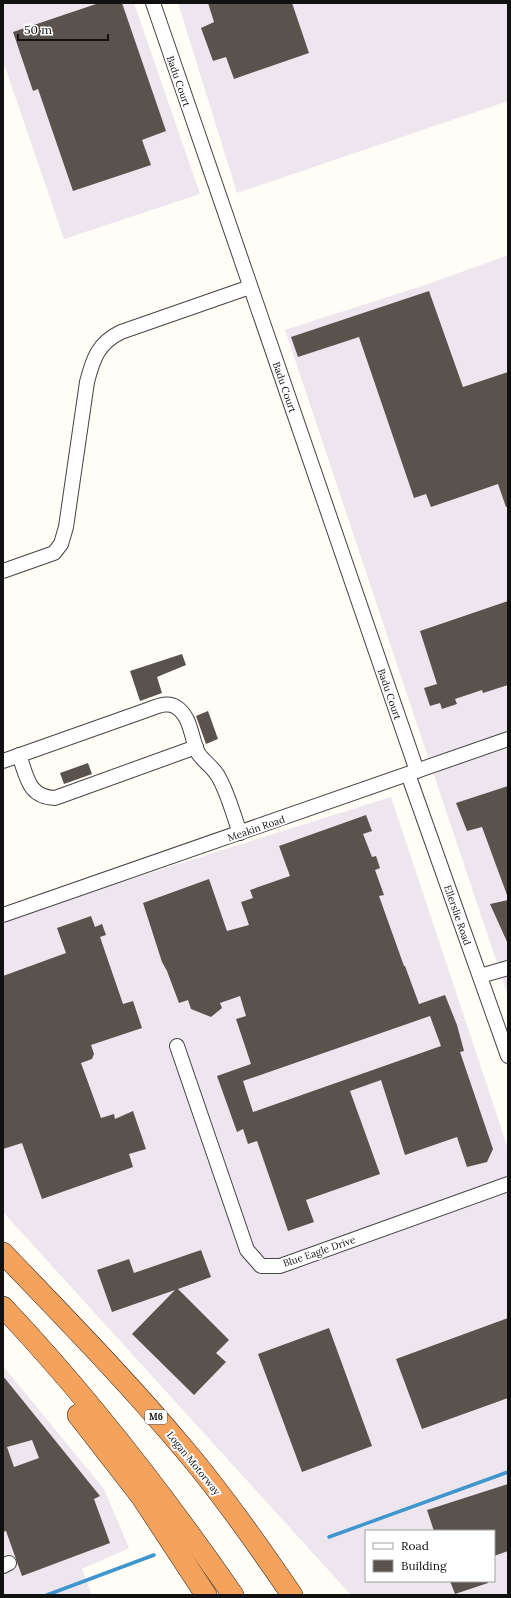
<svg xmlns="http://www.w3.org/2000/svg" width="511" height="1598" viewBox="0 0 511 1598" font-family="Lora,serif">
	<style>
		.industrial { fill: #eee6ef; fill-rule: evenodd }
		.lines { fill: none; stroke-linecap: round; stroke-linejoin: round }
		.stream { stroke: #3f96cf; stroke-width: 3.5 }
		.building { fill: #5a524d; fill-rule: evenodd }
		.minor-casing { stroke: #444; stroke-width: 16 }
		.highway-casing { stroke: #222; stroke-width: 22 }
		.minor { stroke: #fff; stroke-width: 14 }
		.highway { stroke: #f5a25d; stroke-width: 21 }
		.labels { text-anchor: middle; stroke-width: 4; stroke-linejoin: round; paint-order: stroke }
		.shield { fill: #fff; stroke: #585858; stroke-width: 1 }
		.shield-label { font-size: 9px; font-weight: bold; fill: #111 }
		.street-label { font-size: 10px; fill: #111; stroke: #fff }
	</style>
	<rect width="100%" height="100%" fill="#fffdf5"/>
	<g class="industrial">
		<path d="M3,3h131l66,191 -136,45 -61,-178z"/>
		<path d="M178,3h330v98l-271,92z"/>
		<path d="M508,255v741l-223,-666 146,-47z"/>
		<path d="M391,797l117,352v446h-157l-348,-383v-293zM366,1531h128v50h-128z"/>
		<path d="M3,1366l101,123 25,59 -47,21 10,26h-89z"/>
	</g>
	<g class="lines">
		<g class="stream">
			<path d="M329,1537l179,-65"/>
			<path d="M47,1595l107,-40"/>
		</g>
	</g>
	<g class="building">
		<path d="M99,3h23l44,128 -24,9 9,25 -78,26 -35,-102 -5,2 -20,-59z"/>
		<path d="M208,3h84l17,50 -75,26 -8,-22 -13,4 -12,-33 13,-6z"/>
		<path d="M429,291l34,96 45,-15v135h-2l-8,-23 -67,23 -5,-13 -12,4 -55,-161 -61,20 -7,-20z"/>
		<path d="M508,601v84l-25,8 -1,-3 -27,9 2,5 -15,5 -2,-6 -10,3 -6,-18 13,-4 -17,-53z"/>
		<path d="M182,654l4,11 -29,12 5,16 -22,8 -10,-30z"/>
		<path d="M208,711l10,28 -12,5 -10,-28z"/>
		<path d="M88,763l4,11 -28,10 -4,-11z"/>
		<path d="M508,786v109h-1l-25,-68 -15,4 -11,-28z"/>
		<path d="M366,815l6,16 -9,3 9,23 4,-1 4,12 -5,2 9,25 -5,1 25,70h1l14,38 26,-9 12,30 7,26 -4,1 33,97 -6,13 -20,5 -10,-30 -52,18 -24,-75 -31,11 30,83 -74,26 8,22 -26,9 -31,-90 -9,3 -5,-15 -6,3 -20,-56 34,-12 -15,-45 10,-3 -6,-20 -20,7 2,5 -11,9 -20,-8 -3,-9 -9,3 -12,-32 -5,-9 -19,-59 66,-24 18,52 22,-6 -8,-23 12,-4 -3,-8 40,-14 -11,-30zM430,1016l11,30 -188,66 -10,-31z"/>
		<path d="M508,900v44l-18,-40z"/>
		<path d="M91,916l4,11 7,-3 4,11 -6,2 23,67 10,-3 9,27 -51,17 3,9 -2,5 -11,4 20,55 13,-4 1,5 18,-8 13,38 -17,5 4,13 -91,32 -20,-56 -19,6v-173l63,-23 -9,-25z"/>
		<path d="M201,1250l10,27 -33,12 51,51 -13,13 10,9 -32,33 -62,-61 43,-44 -63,22 -15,-42 32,-11 5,14z"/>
		<path d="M508,1318v80l-86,31 -26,-70z"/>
		<path d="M329,1328l43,118 -70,26 -44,-118z"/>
		<path d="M3,1376l97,120 -6,3 16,44 -88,33 -16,-45 -3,1zM32,1440l7,18 -25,9 -7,-20z"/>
		<path d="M508,1484v67l-14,5v-25h-60l-7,-21z"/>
		<path d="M450,1581h38v2l-33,11z"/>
	</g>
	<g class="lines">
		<g class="minor-casing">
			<g id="minor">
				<path d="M153,3l264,768"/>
				<path d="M3,571l51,-18 7,-9 5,-17 21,-145c6,-23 11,-39 34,-50l129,-45"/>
				<path d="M19,755c8,22 9,42 36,43l141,-51"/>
				<path d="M3,761l144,-51c9,-3 20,-9 29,-3 15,9 15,31 22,46 5,8 15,14 20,23 10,17 15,38 22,57"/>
				<path d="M408,774l100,282"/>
				<path d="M3,915l505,-176"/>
				<path d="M480,976l28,-8"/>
				<path d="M177,1046l70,204 14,16h19l228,-82"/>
				<path d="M3,1566l6,-3"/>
			</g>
		</g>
		<g class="highway-casing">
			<g id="highway">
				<path d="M3,1253c61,64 124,128 181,196 39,46 74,96 108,146"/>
				<path d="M3,1307c84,89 160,187 230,288"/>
				<path d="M78,1415l63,81 65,99"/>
			</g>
		</g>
		<use href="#minor" class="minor"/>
		<use href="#highway" class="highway"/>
	</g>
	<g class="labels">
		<rect class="shield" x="145" y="1410" width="22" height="14" rx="3"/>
		<g class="shield-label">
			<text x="156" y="1420">M6</text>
		</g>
		<g class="street-label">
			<text transform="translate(179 81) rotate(71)" y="4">Badu Court</text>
			<text transform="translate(285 387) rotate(71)" y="4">Badu Court</text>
			<text transform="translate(390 694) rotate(71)" y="4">Badu Court</text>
			<text transform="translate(256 828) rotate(-19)" y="4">Meakin Road</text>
			<text transform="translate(458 915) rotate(71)" y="4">Ellerslie Road</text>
			<text transform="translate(319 1251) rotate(-19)" y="4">Blue Eagle Drive</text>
			<text transform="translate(194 1463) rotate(51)" y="4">Logan Motorway</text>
		</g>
	</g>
	<rect width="511" height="1598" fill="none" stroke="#111111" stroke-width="8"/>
	<rect x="365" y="1530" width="130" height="52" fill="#ffffff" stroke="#a0a0a0"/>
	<rect x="373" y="1543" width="20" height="6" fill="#ffffff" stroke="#a0a0a0"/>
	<text x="401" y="1550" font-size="12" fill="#111111">Road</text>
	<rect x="373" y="1560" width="20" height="12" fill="#5a524d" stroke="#a0a0a0"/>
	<text x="401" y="1570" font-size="12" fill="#111111">Building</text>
	<path d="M18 34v6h90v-6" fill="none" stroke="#111111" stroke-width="2"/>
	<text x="24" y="34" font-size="12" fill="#111111" stroke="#ffffff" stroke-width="3" paint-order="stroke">50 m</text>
</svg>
